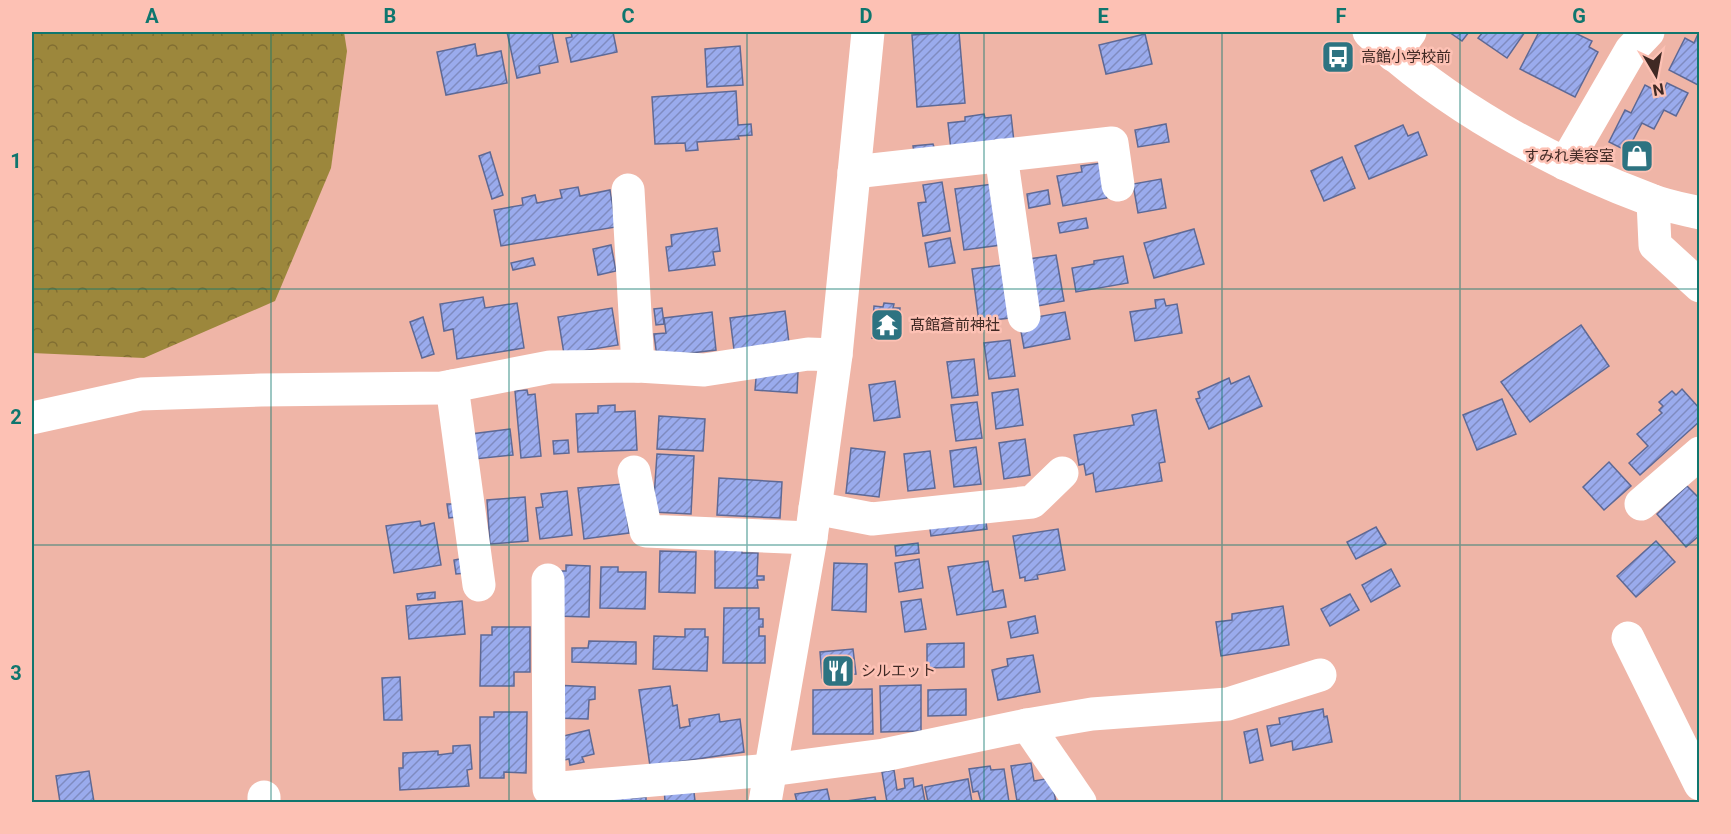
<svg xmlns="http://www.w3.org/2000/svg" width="1731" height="834" viewBox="0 0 1731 834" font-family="Roboto,'Noto Sans JP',sans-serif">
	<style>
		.forest { fill: url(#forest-crowns) }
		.building { fill: url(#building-hatch); stroke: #5e6995; stroke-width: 1.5 }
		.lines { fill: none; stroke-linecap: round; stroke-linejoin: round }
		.minor { stroke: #fff; stroke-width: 33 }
		.major { stroke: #fff; stroke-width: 33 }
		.grid { fill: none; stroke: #0f766e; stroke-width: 1.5; stroke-opacity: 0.55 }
		.labels { text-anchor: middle; stroke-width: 5; stroke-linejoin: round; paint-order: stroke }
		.poi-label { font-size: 15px; fill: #402924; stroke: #fdc1b4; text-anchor: start }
		.neatline { fill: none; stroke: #0f766e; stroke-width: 2 }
		.grid-label { font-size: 20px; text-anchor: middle; font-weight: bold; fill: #0f766e }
	</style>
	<defs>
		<pattern id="forest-crowns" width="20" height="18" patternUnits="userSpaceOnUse" patternTransform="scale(1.5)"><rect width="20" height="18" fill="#9c873c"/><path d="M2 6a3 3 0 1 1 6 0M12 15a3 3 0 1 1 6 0" fill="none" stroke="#816e32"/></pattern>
		<pattern id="building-hatch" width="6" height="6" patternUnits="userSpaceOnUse" patternTransform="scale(1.5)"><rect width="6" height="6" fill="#9aabed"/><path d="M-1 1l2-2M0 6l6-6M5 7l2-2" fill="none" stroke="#7f8bc0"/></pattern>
	</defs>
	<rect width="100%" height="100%" fill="#efb5a7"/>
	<path class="forest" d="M32,32h312l3,19 -16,117 -56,133 -131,57 -112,-5z"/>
	<g class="building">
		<path d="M507,32h45l6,30 -19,4 1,7 -23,5z"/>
		<path d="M571,32h42l4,20 -46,10 -5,-24 6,-1z"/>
		<path d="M959,32l6,71 -48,4 -5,-72z"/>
		<path d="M1449,32h20l-7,9z"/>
		<path d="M1483,32h42l-18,26 -29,-20z"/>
		<path d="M1539,32h34l19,9 -3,6 9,5 -23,45 -55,-28z"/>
		<path d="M1145,34l7,30 -46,10 -7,-29z"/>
		<path d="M1698,34l2,1v51l-31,-16 16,-32 9,5z"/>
		<path d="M475,44l2,12 24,-5 6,32 -61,12 -9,-43z"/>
		<path d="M740,46l3,39 -36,2 -2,-38z"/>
		<path d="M1667,83l21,10 -12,23 -12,-6 -10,19 -12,-6 -15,28 -18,-9 16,-32 6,3 14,-28 17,9z"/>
		<path d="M736,91l2,34 13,-1 1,11 -14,1 1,3 -42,3 1,8 -12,1 -1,-8 -30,1 -3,-47z"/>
		<path d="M984,114l1,4 26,-3 3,27 -63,8 -3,-27 17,-2v-4z"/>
		<path d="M1166,124l3,18 -31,5 -3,-17z"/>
		<path d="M1403,125l5,11 10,-4 9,23 -58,24 -14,-33z"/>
		<path d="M933,144l2,6 -21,3 -1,-7z"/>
		<path d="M490,152l13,43 -11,4 -13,-43z"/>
		<path d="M1342,157l13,31 -31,13 -13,-30z"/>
		<path d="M1101,163l6,35 -44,8 -6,-30 25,-4 -1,-6z"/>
		<path d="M1161,179l5,29 -28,5 -5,-29z"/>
		<path d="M942,182l8,49 -27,5 -5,-33 8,-1 -3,-17z"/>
		<path d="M993,184l8,61 -37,5 -9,-61z"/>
		<path d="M578,187l2,9 30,-6 6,37 -115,19 -7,-36 29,-5 -1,-7 13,-3 2,8 25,-5 -2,-8z"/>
		<path d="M1048,190l2,14 -21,4 -2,-14z"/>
		<path d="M1086,218l2,10 -28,5 -2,-10z"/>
		<path d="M717,228l3,23 -7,1 2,13 -46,6 -3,-24 6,-1 -1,-11z"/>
		<path d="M1194,229l10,35 -50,14 -10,-35z"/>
		<path d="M950,238l5,25 -26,4 -4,-24z"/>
		<path d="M611,245l5,26 -18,4 -5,-26z"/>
		<path d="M1056,255l8,46 -27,5 -8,-47z"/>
		<path d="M1123,256l5,27 -52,9 -4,-24 22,-4v-3z"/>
		<path d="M533,258l2,7 -22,5 -2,-7z"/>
		<path d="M1002,265l7,53 -30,4 -7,-53z"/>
		<path d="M483,297l2,11 32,-5 7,45 -67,11 -4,-30 -9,2 -4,-27z"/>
		<path d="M1164,299l2,7 11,-2 5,29 -47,8 -5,-29 26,-4 -1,-8z"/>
		<path d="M884,303l10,1 -1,4h7l-3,32 -25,-2 2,-32 9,1z"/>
		<path d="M612,308l6,37 -54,9 -6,-37z"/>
		<path d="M662,308l2,16 -8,1 -2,-16z"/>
		<path d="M785,311l4,32 -55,7 -4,-32z"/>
		<path d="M712,312l4,38 -59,7 -3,-23 12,-1 -2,-15z"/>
		<path d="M1065,312l5,27 -46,9 -5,-28z"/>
		<path d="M423,317l11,37 -12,4 -12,-36z"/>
		<path d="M1581,325l28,41 -79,56 -29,-40z"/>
		<path d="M1010,340l5,36 -26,3 -5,-36z"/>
		<path d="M974,359l4,36 -26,3 -5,-36z"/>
		<path d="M757,367l41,4 -1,22 -42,-3z"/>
		<path d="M1249,376l13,30 -53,23 -13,-30 4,-1 -2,-6 31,-14 2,6z"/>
		<path d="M895,381l5,36 -26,4 -5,-36z"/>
		<path d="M1018,389l5,36 -27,4 -4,-36z"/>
		<path d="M1682,389l18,20v12l-60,54 -11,-12 19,-17 -11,-12 25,-21 -3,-3 4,-4 -4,-4 13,-11 4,4z"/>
		<path d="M527,390l1,5 7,-1 6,62 -20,2 -6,-67z"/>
		<path d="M1502,399l14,35 -39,16 -14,-35z"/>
		<path d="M977,402l5,36 -26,3 -5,-36z"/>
		<path d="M615,405v7l20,-1 2,39 -59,2 -2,-38 22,-1v-7z"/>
		<path d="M1156,410l9,52 -6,1 3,18 -66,11 -3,-19 -7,2 -2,-11 -5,1 -5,-30 60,-10 -2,-10z"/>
		<path d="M659,416l46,3 -2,32 -46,-2z"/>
		<path d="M510,429l3,26 -39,4 -3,-25z"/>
		<path d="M1025,439l5,36 -26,4 -5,-36z"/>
		<path d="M568,440l1,13 -15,1 -1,-13z"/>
		<path d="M976,447l5,37 -27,3 -4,-36z"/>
		<path d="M851,448l34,4 -6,45 -33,-4z"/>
		<path d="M930,451l5,37 -27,3 -4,-37z"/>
		<path d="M657,454l37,2 -3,58 -38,-2z"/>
		<path d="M1609,462l22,24 -27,24 -21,-23z"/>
		<path d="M719,478l63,4 -2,36 -63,-3z"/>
		<path d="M623,484l6,49 -45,6 -6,-51z"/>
		<path d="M1687,486l13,13v36l-14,12 -29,-33z"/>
		<path d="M567,491l5,44 -32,4 -4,-31 7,-1 -2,-13z"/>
		<path d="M525,497l3,44 -38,3 -3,-44z"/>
		<path d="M447,504h7l2,13 -7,1z"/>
		<path d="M985,515l2,14 -56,7 -2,-13z"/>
		<path d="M420,521l1,5 13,-3 7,42 -47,8 -8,-47z"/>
		<path d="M1376,527l10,17 -30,15 -9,-17z"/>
		<path d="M1058,529l7,41 -28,5 1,4 -13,2v-4l-5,1 -7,-42z"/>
		<path d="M1656,541l19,21 -39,35 -19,-21z"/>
		<path d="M918,543l1,10 -23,3 -1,-10z"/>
		<path d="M715,548h27v5h16l-1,23h7v4h-7l1,8h-43z"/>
		<path d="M660,551l36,1 -1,41 -36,-1z"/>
		<path d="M465,558l2,15 -11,1 -2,-14z"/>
		<path d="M919,559l4,29 -24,4 -4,-29z"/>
		<path d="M988,561l5,31 10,-2 3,17 -49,8 -9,-48z"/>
		<path d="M834,563l33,1 -1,48 -34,-2z"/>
		<path d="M566,565l24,1 -1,51 -34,-1 1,-45h10z"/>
		<path d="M601,567h17v5h28l-1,37 -45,-1z"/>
		<path d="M1391,569l9,17 -29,16 -9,-17z"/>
		<path d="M435,592v6l-17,2 -1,-6z"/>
		<path d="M1350,594l9,16 -29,16 -9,-17z"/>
		<path d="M921,599l5,30 -21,3 -4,-30z"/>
		<path d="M462,601l3,33 -56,5 -3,-33z"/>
		<path d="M1283,606l6,39 -68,11 -5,-34 16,-2v-6z"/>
		<path d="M724,608h35v11h4v8h-4v9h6v27h-42z"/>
		<path d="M1035,616l3,17 -27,5 -3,-16z"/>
		<path d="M492,627h38v45h-16v14h-34l1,-51h11z"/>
		<path d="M685,629h20v8h3l-1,34 -54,-2 1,-33 31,1z"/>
		<path d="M589,641l47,1v22l-64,-2v-14h16z"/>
		<path d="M964,643v24l-37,1v-24z"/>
		<path d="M853,649l3,25 -34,4 -2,-26z"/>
		<path d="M1033,655l7,37 -42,8 -6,-30 16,-4 -1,-7z"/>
		<path d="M400,677l2,43h-18l-2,-42z"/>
		<path d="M554,685l41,2v12l-6,1 -1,19 -34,-1z"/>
		<path d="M921,685v46l-40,1 -1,-46z"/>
		<path d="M670,686l3,20 4,-1 3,23 10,-2 -1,-7 30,-5 1,8 20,-3 4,33 -94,14 -11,-76z"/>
		<path d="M872,689l1,45h-60v-44z"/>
		<path d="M966,689v26l-38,1v-26z"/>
		<path d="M1323,709l1,8 3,-1 5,26 -39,8 -1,-9 -21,5 -4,-20 13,-2 -1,-6z"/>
		<path d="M494,712h33l-1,61 -22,-1v6h-24v-61h14z"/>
		<path d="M1257,729l6,31 -13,3 -6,-31z"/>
		<path d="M589,730l5,24 -12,3 2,5 -14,3 -1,-6 -10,2 -4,-23z"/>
		<path d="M470,745l2,24 -5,1 2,16 -69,4 -1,-22h4v-15l35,-2v4l15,-2v-7z"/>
		<path d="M1031,763l3,18 17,-3 5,24h-36l-1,-2 -2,1 -6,-35z"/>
		<path d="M990,766l1,4 13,-1 5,33h-28l-3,-11 -5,1 -4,-23z"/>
		<path d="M894,770l3,20 8,-2 -1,-9 9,-1 1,9 8,-2 3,17h-38l-5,-30z"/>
		<path d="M89,771l5,31h-34l-4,-26z"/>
		<path d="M968,779l4,23h-44l-3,-15z"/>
		<path d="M693,784l2,17 -7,1h-23l-1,-15z"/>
		<path d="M827,789l3,13h-33l-2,-8z"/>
		<path d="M610,793l23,5 13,-1v5h-36z"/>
		<path d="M875,797l1,5h-37z"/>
	</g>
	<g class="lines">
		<g class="minor">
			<path d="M1393,55l17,-23"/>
			<path d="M1001,155l23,161"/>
			<path d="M1565,164l66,-114 17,-18"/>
			<path d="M854,172l258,-29 6,42"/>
			<path d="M628,190l10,176"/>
			<path d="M1653,201l2,44 45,41"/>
			<path d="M452,386l27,199"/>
			<path d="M32,418l109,-24 120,-4 181,-2 108,-21 88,-1 66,4 104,-16 28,1"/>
			<path d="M634,472l12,59 165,7"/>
			<path d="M1641,504l59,-51"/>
			<path d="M815,508l57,11 160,-17 30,-29"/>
			<path d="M548,580l1,209 221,-19 114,-15 143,-30 65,-11 136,-10 92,-29"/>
			<path d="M1628,638l72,146"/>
			<path d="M1027,725l53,77"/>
			<path d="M264,797v5"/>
			<path d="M765,802l46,-264 25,-183 32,-323"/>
		</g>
		<path class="major" d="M1369,32c76,73 182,131 282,168 15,6 32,9 49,13"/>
	</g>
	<path class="grid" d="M271,32v770M509,32v770M747,32v770M984,32v770M1222,32v770M1460,32v770M32,289h1668M32,545h1668"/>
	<defs>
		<g id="bus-square" transform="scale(1.725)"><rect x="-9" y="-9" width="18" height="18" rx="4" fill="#2d7381" stroke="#fdc1b4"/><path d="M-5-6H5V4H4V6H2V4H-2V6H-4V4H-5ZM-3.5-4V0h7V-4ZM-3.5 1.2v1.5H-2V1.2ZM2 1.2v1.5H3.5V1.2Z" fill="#fff"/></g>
		<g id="shop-square" transform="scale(1.725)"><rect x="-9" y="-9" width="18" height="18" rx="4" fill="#2d7381" stroke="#fdc1b4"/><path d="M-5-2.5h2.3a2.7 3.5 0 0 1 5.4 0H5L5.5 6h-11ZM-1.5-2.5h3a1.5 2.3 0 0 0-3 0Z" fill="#fff"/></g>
		<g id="temple-square" transform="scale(1.725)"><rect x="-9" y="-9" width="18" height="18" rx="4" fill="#2d7381" stroke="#fdc1b4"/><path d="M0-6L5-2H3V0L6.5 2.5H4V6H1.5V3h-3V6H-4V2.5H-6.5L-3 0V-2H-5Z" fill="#fff"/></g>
		<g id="restaurant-square" transform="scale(1.725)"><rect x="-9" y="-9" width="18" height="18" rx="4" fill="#2d7381" stroke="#fdc1b4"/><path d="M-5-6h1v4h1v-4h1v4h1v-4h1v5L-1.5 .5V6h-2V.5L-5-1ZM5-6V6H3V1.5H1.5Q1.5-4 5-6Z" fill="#fff"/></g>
	</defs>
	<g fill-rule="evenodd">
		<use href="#bus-square" x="1338" y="57"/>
		<use href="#shop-square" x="1637" y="156"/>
		<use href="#temple-square" x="887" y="325"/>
		<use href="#restaurant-square" x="838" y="671"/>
	</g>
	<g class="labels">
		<g class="poi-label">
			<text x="1361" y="62">高館小学校前</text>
			<text x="1614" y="161" text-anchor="end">すみれ美容室</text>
			<text x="910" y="330">髙館蒼前神社</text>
			<text x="861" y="676">シルエット</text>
		</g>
	</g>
	<rect width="1731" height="834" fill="none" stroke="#fdc1b4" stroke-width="66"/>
	<g transform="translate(1656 75) rotate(170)" stroke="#fdc1b4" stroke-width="4.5" paint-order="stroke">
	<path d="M0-4.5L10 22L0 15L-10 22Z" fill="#402924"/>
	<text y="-9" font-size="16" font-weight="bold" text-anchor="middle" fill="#402924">N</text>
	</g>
	<rect x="33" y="33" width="1665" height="768" class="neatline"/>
	<g class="grid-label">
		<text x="152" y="23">A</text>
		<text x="390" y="23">B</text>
		<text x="628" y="23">C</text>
		<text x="866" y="23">D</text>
		<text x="1103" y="23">E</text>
		<text x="1341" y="23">F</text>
		<text x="1579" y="23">G</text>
		<text x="16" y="168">1</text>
		<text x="16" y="424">2</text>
		<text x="16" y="680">3</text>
	</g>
</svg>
